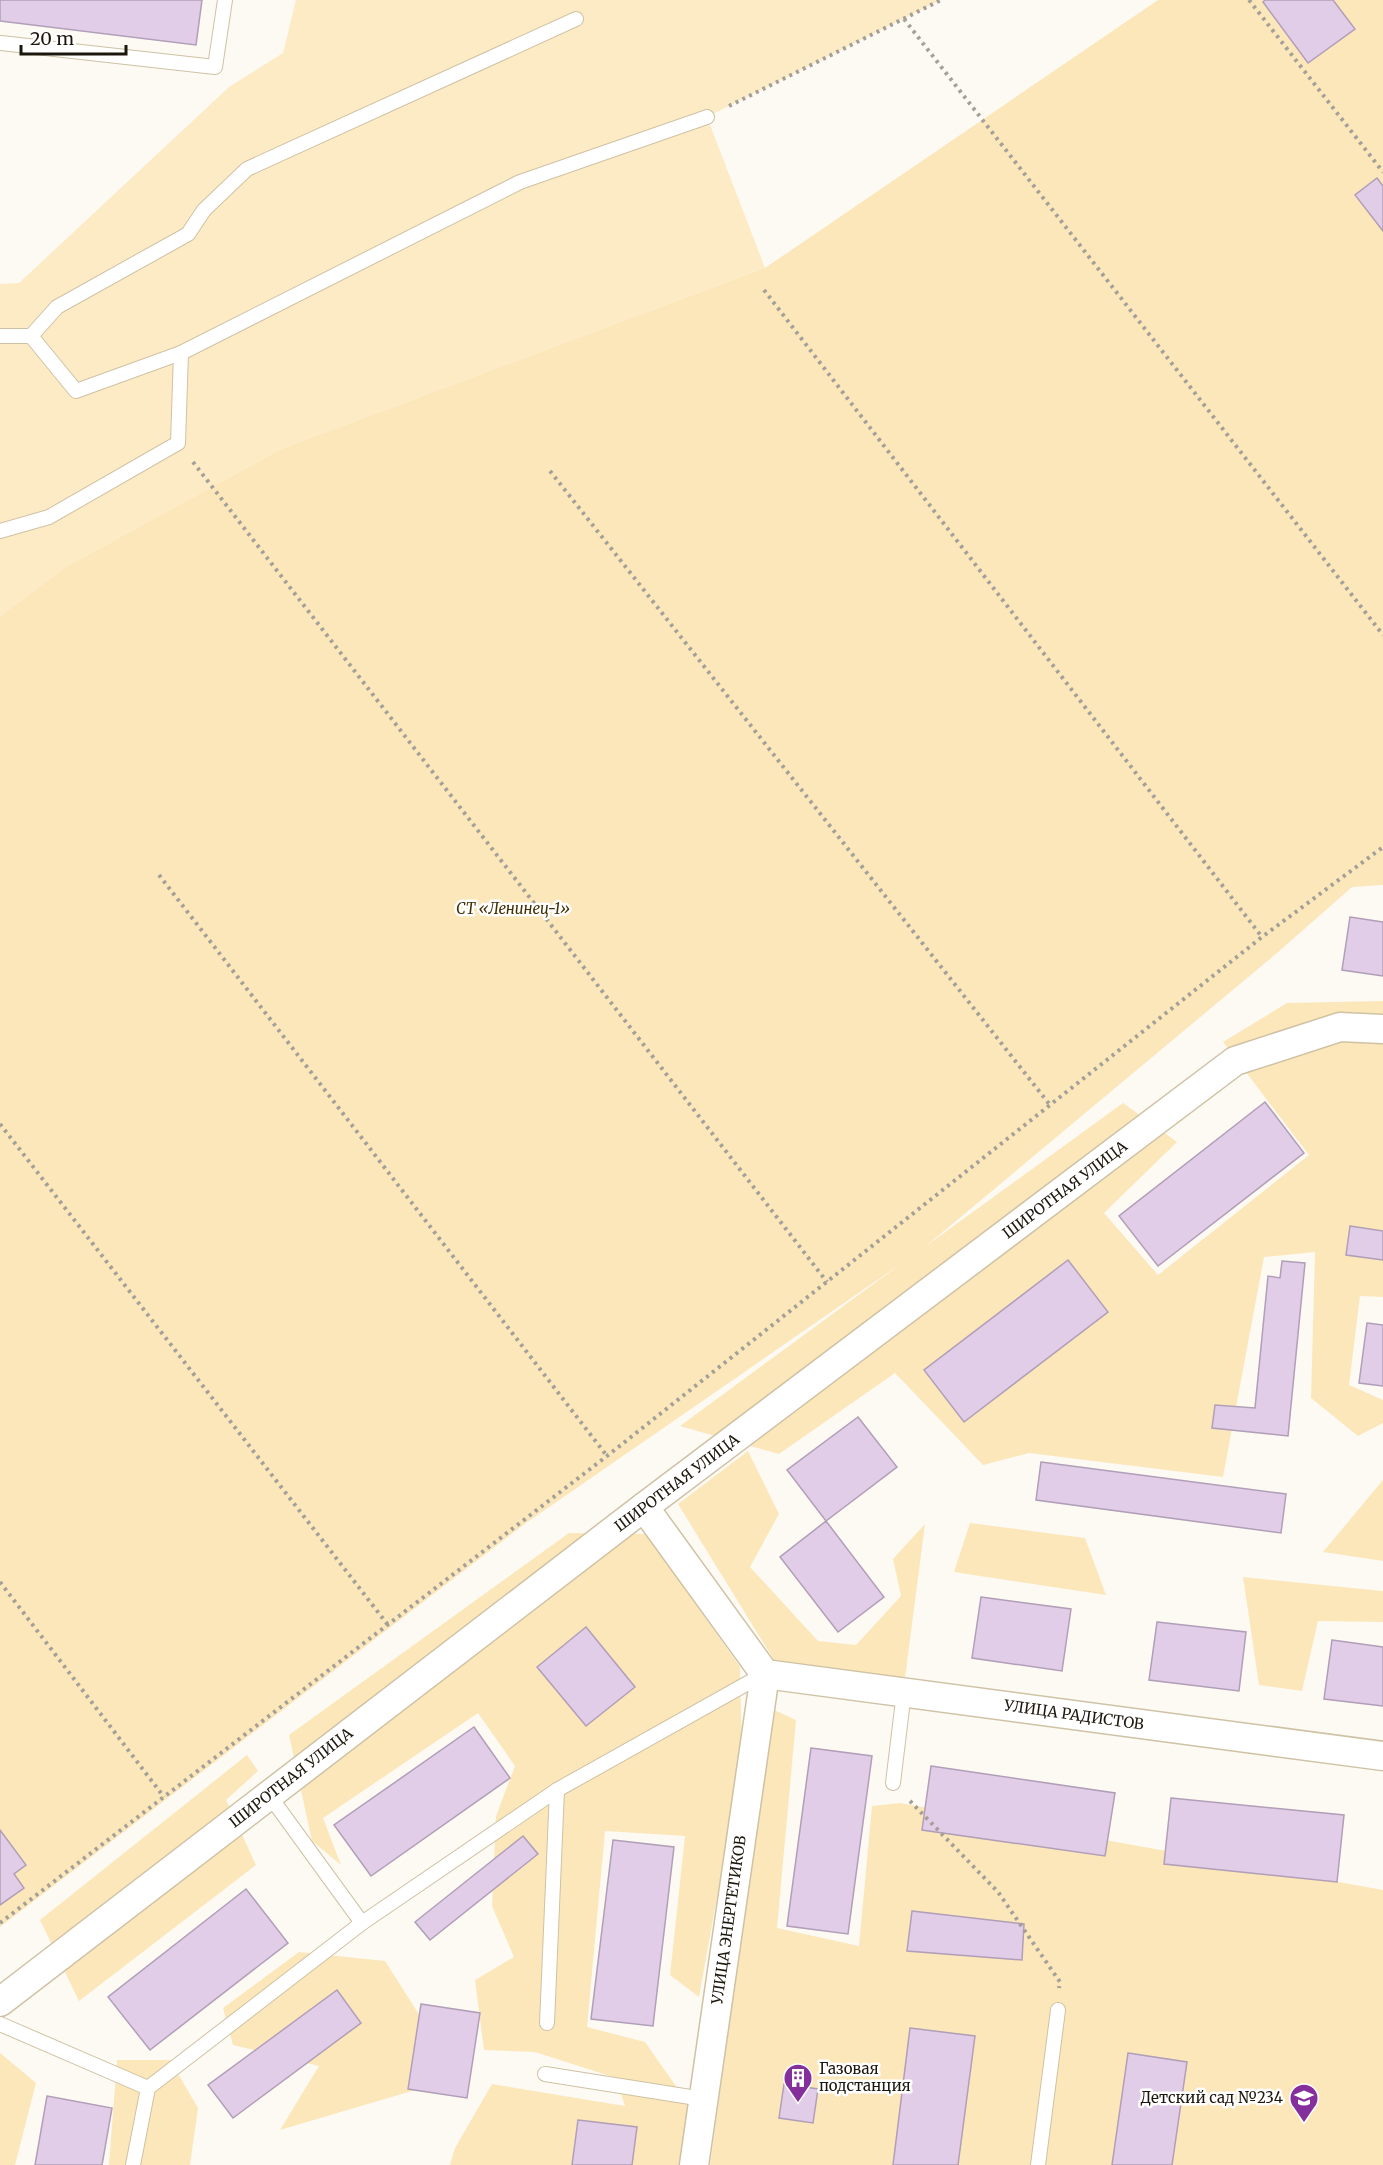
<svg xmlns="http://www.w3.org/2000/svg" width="1383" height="2165" viewBox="0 0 1383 2165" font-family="Merriweather,serif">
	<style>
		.built { fill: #fdebc6 }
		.green { fill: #fce7bb }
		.building { fill: #e2cde8; stroke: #b19eb7; stroke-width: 1.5 }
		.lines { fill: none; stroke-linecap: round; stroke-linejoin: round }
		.service-casing { stroke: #cfc2a4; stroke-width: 16 }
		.minor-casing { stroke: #cfc2a4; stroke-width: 31 }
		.path { stroke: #a4a098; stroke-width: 4; stroke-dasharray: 3 4.5; stroke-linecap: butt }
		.service { stroke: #fff; stroke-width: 14 }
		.minor { stroke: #fff; stroke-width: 28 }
		.labels { text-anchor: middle; stroke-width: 5; stroke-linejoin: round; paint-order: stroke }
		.park-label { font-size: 15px; font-style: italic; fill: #423104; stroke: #fff }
		.street-label { font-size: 15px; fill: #1c170c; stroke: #fff }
		.poi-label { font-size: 15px; fill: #1c170c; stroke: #fff; text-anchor: start }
	</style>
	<rect width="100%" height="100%" fill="#fdfaf4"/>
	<path class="built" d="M296,0h645l-234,117 58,151 -484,181 -217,119 -64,48v-332l19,-1 210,-196 54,-34z"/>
	<g class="green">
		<path d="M1158,0h225v885l-31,2 -75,66 -351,293 197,-143 54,39 -73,71 54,62 151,-120 -86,-113 64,-39 96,-2v296l-23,-1 -11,89 34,15v23l-25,13 -47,-38 4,-146 -51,5 -41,220 -194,-24 -46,12 -88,-92 -116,81 -99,-28 222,-163 -376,260 -526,404v-1311l64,-48 217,-119 484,-181z"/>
		<path d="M748,1451l31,63 -29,53 68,74 38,4 45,-49 -8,-37 32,-35 -20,154 -131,-18 -96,-156z"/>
		<path d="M1383,1480v81l-60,-9z"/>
		<path d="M970,1523l115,15 21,57 -152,-23z"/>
		<path d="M569,1533l77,1 94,133 2,91 -43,239 -29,-22 15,-139 -80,-5 -18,196 58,15 47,67 -9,56h-233l5,-17 37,-64 133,22 -9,-28 -81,-26 -51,-2 -9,-70 39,-23 -22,-51 4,-90 19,-50 -37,-53 -155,105 18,47 -29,-24 -23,-106z"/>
		<path d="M1243,1577l140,14v31l-65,-1 -16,70 -43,-6z"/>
		<path d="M772,1709l24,11 -19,208 82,18 13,-140 28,-3 483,87v275h-673z"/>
		<path d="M247,1755l11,16 -32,29 30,65 -177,136 -39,-81z"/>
		<path d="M299,1952l86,9 74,116 -179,53 39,-64 -86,-21 -10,-37z"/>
		<path d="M0,2053l36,30 -21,82h-15z"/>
		<path d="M117,2060h53l28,48 -8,57h-81z"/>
	</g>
	<g class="building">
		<path d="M0,0h202l-6,45 -196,-24z"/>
		<path d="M1265,0h68l22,29 -47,34 -45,-61z"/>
		<path d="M1377,178l6,8v45l-28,-36z"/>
		<path d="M1350,917l33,5v54l-41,-6z"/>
		<path d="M1265,1102l39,51 -146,113 -39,-50z"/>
		<path d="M1350,1226l33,5v29l-37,-5z"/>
		<path d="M1068,1260l40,52 -144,110 -40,-52z"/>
		<path d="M1282,1261l23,2 -17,173 -76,-8 3,-23 40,3 13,-132 12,2z"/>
		<path d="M1367,1323l16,2v61l-24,-3z"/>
		<path d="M858,1417l39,50 -71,54 -39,-51z"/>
		<path d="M1041,1462l245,32 -5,39 -245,-33z"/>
		<path d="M826,1521l58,76 -46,35 -58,-75z"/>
		<path d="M981,1597l90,12 -9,62 -90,-13z"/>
		<path d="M1157,1622l89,10 -7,59 -90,-11z"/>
		<path d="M586,1627l49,60 -49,39 -49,-59z"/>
		<path d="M1332,1640l51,7v59l-59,-7z"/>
		<path d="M474,1727l36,51 -139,98 -37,-51z"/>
		<path d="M811,1748l61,8 -24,178 -61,-8z"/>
		<path d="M931,1766l184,27 -10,63 -183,-26z"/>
		<path d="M1171,1798l173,17 -7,67 -173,-18z"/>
		<path d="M0,1830l26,35 -12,9 10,14 -24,17z"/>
		<path d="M523,1836l15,18 -108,86 -15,-18z"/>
		<path d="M613,1840l61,7 -21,179 -62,-7z"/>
		<path d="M246,1889l42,54 -138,107 -42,-53z"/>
		<path d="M912,1911l112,13 -2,36 -115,-9z"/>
		<path d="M337,1990l24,33 -128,95 -25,-33z"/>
		<path d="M421,2004l59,9 -13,85 -59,-9z"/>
		<path d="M910,2028l65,8 -17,129h-65z"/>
		<path d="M1128,2053l59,9 -15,103h-60z"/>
		<path d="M784,2084l34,5 -5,34 -34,-5z"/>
		<path d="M47,2096l65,12 -10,57h-67z"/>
		<path d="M578,2120l59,7 -5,38h-60z"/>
	</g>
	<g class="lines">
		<g class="service-casing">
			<g id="service">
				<path d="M1,43l214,24 10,-67"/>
				<path d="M0,336h31l45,55 105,-38"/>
				<path d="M31,336l26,-29 131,-73 16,-24 43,-41 329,-150"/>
				<path d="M0,531l49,-14 129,-74 3,-90 339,-171 187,-65"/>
				<path d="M893,1783l11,-91"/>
				<path d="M269,1795l93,128 195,-133 207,-116"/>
				<path d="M547,2023l10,-233"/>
				<path d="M0,2024l148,64 214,-165"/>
				<path d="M545,2074l158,25"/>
				<path d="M133,2165l15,-77"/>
				<path d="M1038,2165l20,-155"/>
			</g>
		</g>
		<g class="minor-casing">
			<g id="minor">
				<path d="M644,1507l121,167"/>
				<path d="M765,1674l618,82"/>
				<path d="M0,2002l644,-495 591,-446 105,-34 43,2"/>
				<path d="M694,2165l71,-491"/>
			</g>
		</g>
		<g class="path">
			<path d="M1249,0l134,172"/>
			<path d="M904,19l479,616"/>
			<path d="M729,106l212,-106"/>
			<path d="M764,290l498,647"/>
			<path d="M193,462l634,820"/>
			<path d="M550,471l500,634"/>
			<path d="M159,875l448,581"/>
			<path d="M0,1124l388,501"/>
			<path d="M0,1582l164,215"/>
			<path d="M910,1801l88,91 62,90 -1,6"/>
			<path d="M0,1923l607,-467 655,-519 121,-90"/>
		</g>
		<use href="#service" class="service"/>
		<use href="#minor" class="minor"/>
	</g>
	<defs>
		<g id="building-pin" transform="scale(1.5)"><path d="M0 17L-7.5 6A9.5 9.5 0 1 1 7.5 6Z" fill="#852f9d" stroke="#fff"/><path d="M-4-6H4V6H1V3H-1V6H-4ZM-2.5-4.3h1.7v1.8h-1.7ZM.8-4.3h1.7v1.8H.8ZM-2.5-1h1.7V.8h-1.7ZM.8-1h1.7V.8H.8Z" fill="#fff"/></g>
		<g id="school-pin" transform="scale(1.5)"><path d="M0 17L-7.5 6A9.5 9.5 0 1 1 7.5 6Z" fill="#852f9d" stroke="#fff"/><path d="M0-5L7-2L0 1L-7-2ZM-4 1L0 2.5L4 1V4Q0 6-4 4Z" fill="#fff"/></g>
	</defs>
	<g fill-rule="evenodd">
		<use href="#building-pin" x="798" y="2078"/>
		<use href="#school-pin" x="1304" y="2098"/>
	</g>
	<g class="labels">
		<g class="park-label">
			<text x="513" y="914">СТ «Ленинец-1»</text>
		</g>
		<g class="street-label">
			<text transform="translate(1065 1190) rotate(-37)" y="5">ШИРОТНАЯ УЛИЦА</text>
			<text transform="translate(677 1483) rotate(-37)" y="5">ШИРОТНАЯ УЛИЦА</text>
			<text transform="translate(1074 1715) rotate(8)" y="5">УЛИЦА РАДИСТОВ</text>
			<text transform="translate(291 1778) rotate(-38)" y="5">ШИРОТНАЯ УЛИЦА</text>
			<text transform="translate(729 1920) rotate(-82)" y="5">УЛИЦА ЭНЕРГЕТИКОВ</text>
		</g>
		<g class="poi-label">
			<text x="819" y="2074">Газовая<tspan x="819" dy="17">подстанция</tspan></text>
			<text x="1283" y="2103" text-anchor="end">Детский сад №234</text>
		</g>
	</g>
	<path d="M21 45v9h105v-9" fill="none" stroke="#1c170c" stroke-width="3"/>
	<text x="30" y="45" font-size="18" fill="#1c170c" stroke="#ffffff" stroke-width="4.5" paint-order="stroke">20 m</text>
</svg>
